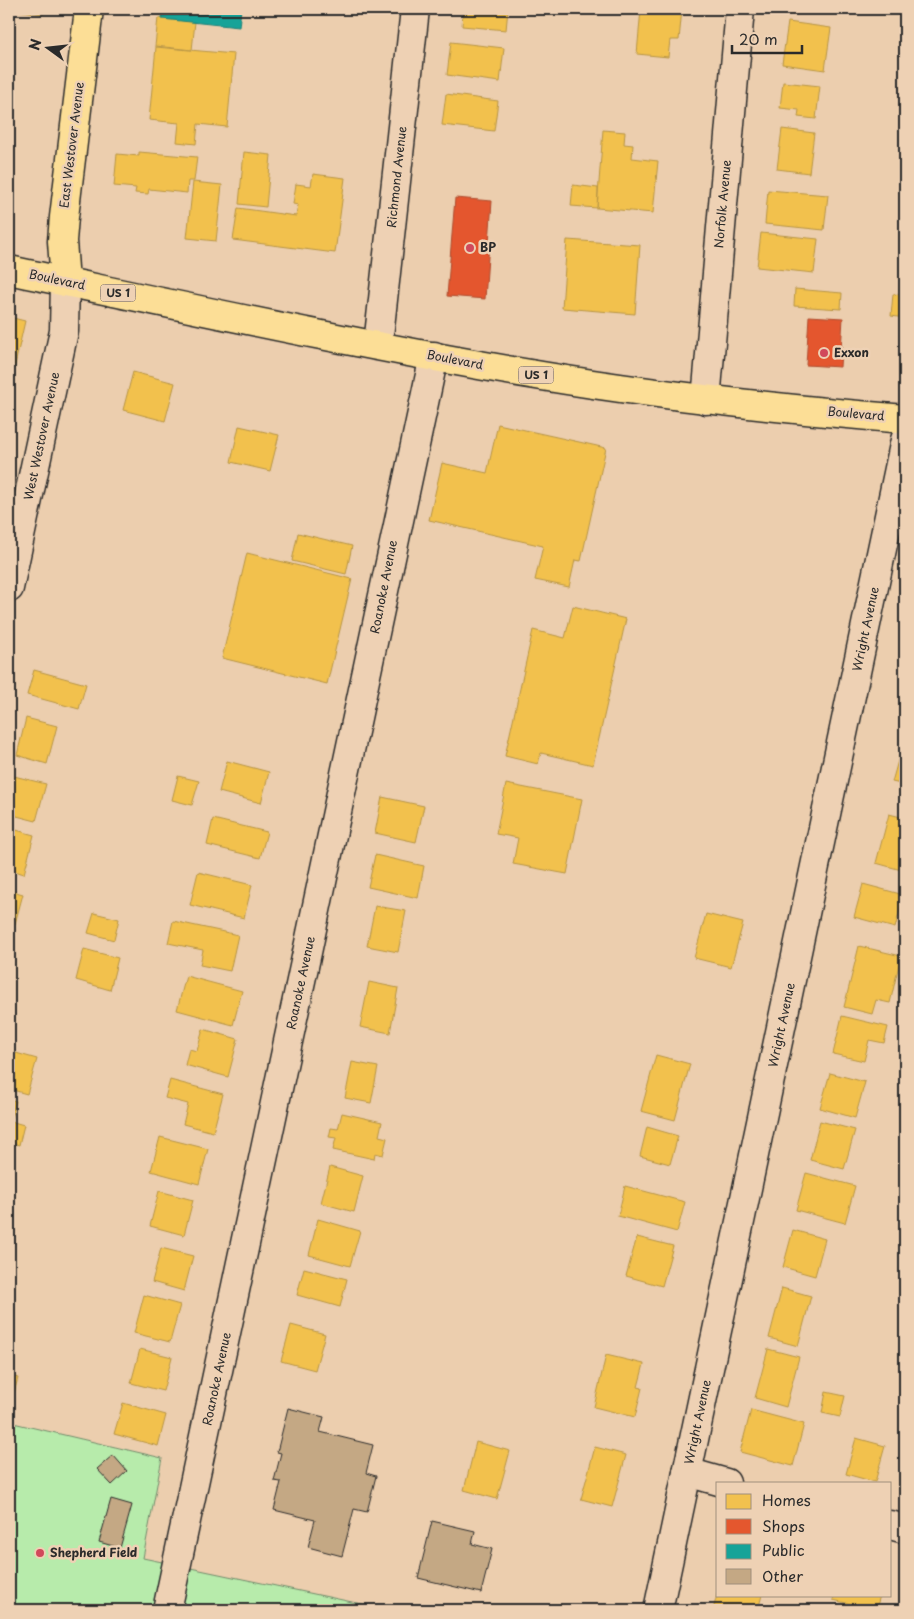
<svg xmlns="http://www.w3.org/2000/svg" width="914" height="1619" viewBox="0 0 914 1619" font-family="'Playpen Sans',sans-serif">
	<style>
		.green { fill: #b7ebab; stroke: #718b6b }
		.homes { fill: #f2c14e; stroke: #b69444 }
		.shops { fill: #e4572e; stroke: #ac4a2d }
		.public { fill: #17a398; stroke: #1d7f77 }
		.building { fill: #c4a884; stroke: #2b2b2b }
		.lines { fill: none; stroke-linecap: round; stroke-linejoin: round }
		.minor-casing { stroke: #2b2b2b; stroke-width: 31 }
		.major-casing { stroke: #2b2b2b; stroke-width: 31 }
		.minor { stroke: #eed1b4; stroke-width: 28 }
		.major { stroke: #fcde96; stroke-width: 28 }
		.poi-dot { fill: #d1495b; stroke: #eed1b4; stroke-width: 2 }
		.labels { text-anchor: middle; stroke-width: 5; stroke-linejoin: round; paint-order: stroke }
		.shield { fill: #eed1b4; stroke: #665d54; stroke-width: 1 }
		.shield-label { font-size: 11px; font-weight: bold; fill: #2b2b2b }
		.street-label { font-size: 12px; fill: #2b2b2b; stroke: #eed1b4 }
		.poi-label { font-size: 12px; font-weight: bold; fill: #2b2b2b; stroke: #eed1b4; text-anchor: start }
	</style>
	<rect width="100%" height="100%" fill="#ecceae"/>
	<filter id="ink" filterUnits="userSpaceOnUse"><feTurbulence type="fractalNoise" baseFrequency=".02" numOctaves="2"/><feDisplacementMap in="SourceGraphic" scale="10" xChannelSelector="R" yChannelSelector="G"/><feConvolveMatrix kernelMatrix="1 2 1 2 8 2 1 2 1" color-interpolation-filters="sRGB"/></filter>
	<g filter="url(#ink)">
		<path class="green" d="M9,1422l153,36 -19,100 247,52h-381z"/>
		<g class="homes">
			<path d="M9,9h36l-1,5z"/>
			<path d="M455,9h61h-8l-2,21 -44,-4 1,-14h-8z"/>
			<path d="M641,9h41l-3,31h-9l-2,17 -31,-3z"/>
			<path d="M788,9h38v5l-38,-3z"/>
			<path d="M158,18l37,4 -3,28 -37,-4z"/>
			<path d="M788,22l43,6 -6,42 -43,-6z"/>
			<path d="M451,42l53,6 -4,34 -53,-7z"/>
			<path d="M156,47l78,7 -7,73 -29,-3 -2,20 -19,-2 2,-19 -30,-3z"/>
			<path d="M783,82l37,4 -4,33 -18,-2 1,-7 -19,-2z"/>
			<path d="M446,94l52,7 -4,30 -52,-6z"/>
			<path d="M782,129l32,4 -5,40 -32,-4z"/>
			<path d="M603,130l22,2 -1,12 9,1 -1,13 26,3 -5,52 -56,-5z"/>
			<path d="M139,152l58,5 -3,24h-6l-1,12 -38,-4 -1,5 -13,-1 1,-5 -22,-2 3,-32 22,2z"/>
			<path d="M244,152l27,3 -5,52 -27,-3z"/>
			<path d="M313,174l32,4 -10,75 -102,-13 5,-32 58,8 2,-11 -5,-1 3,-20 15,2z"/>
			<path d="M193,182l29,3 -6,56 -29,-3z"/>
			<path d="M573,185l25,3 -1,20 -26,-2z"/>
			<path d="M768,190l60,5 -4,35 -59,-6z"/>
			<path d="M761,233l57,6 -4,34 -57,-6z"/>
			<path d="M567,240l73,5 -5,69 -73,-6z"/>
			<path d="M902,271l3,1v18h-5z"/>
			<path d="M795,289l47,4 -1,16 -47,-3z"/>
			<path d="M893,294l12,1v23l-14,-2z"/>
			<path d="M9,317l16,4 -16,70z"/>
			<path d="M133,372l42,11 -10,38 -42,-11z"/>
			<path d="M498,424l108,24 -25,113 -6,-1 -6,27 -34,-7 8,-34 -114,-26 13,-57 45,10z"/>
			<path d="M239,426l40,9 -9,36 -39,-9z"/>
			<path d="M298,533l54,13 -6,28 -54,-13z"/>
			<path d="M247,553l105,26 -25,105 -105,-26z"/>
			<path d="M573,606l53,13 -33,146 -52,-12 -3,11 -33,-8 28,-126 32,8z"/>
			<path d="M34,670l52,14 -7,25 -52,-14z"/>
			<path d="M26,718l31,8 -10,38 -30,-9z"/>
			<path d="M901,750l4,2v33l-13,-3z"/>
			<path d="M227,761l42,11 -8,31 -42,-11z"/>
			<path d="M14,776l32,8 -10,37 -27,-7v-19z"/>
			<path d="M178,776l21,5 -7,24 -20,-5z"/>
			<path d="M506,784l76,15 -15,75 -54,-10 5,-26 -22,-4z"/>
			<path d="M382,797l42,9 -8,36 -41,-9z"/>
			<path d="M889,814l16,4v53l-29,-8z"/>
			<path d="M213,819l54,13 -7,26 -53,-13z"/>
			<path d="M9,828l25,7 -10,39 -15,-5z"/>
			<path d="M375,855l49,11 -6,32 -50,-11z"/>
			<path d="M198,872l54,13 -8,33 -54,-13z"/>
			<path d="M863,884l41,11 -9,33 -41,-11z"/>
			<path d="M9,890l14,4 -14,52z"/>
			<path d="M375,906l31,5 -8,41 -31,-6z"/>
			<path d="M94,913l25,6 -5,21 -26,-7z"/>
			<path d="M706,914l37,9 -12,44 -37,-9z"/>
			<path d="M173,921l65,14 -8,36 -30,-6 3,-15 -35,-7z"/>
			<path d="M859,946l42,10 -11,47 -14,-3 -4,14 -28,-7z"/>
			<path d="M84,949l34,9 -8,32 -34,-10z"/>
			<path d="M186,976l56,15 -9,34 -56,-15z"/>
			<path d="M369,982l29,6 -8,45 -30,-6z"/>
			<path d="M842,1016l46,11 -4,16 -15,-3 -5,21 -31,-7z"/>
			<path d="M203,1029l35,10 -10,38 -43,-12 4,-16 8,2z"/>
			<path d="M9,1051l28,8 -10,35 -18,-5z"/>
			<path d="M656,1055l34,9 -15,56 -34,-9z"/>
			<path d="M352,1062l26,5 -7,36 -26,-5z"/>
			<path d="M830,1073l35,9 -10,36 -35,-10z"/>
			<path d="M170,1080l53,14 -10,38 -30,-8 5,-20 -23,-6z"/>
			<path d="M9,1099l7,2 -6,20 14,4 -5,20 -10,-3z"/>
			<path d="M342,1113l40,9 -3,14 8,2 -4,17 -8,-2 -1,6 -41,-9 3,-12 -7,-1 2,-9 7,1z"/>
			<path d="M820,1121l35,9 -11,39 -34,-9z"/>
			<path d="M647,1127l31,9 -8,28 -30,-8z"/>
			<path d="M160,1137l48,12 -9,35 -48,-13z"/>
			<path d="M330,1167l33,9 -9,36 -33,-9z"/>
			<path d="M806,1173l49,13 -10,37 -49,-13z"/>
			<path d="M625,1186l60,16 -8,30 -59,-16z"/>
			<path d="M159,1191l34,9 -9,35 -34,-9z"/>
			<path d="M318,1219l42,12 -10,35 -41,-11z"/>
			<path d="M793,1230l32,9 -10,37 -32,-9z"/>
			<path d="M637,1237l36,9 -11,40 -36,-10z"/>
			<path d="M161,1248l32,8 -9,35 -32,-9z"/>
			<path d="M304,1268l43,11 -7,28 -43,-12z"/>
			<path d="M782,1288l29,8 -13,50 -29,-8z"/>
			<path d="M144,1295l36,10 -10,37 -36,-9z"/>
			<path d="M291,1325l34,9 -10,36 -34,-9z"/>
			<path d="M140,1349l32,8 -9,34 -32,-8z"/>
			<path d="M768,1349l31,8 -13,50 -31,-9z"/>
			<path d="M606,1355l38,9 -6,23 4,1 -7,29 -41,-10z"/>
			<path d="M9,1375l9,3 -4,15 -5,-1z"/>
			<path d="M826,1392l19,4 -5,21 -18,-4z"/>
			<path d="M123,1403l43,12 -8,31 -44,-12z"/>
			<path d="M751,1410l53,14 -11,42 -53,-14z"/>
			<path d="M856,1438l29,8 -10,36 -29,-8z"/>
			<path d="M476,1442l34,9 -13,48 -33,-9z"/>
			<path d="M595,1447l31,8 -14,52 -31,-8z"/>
			<path d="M718,1591v4h44l-4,15h-45z"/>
			<path d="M834,1595h46l-4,15 -43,-10z"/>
		</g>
		<g class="shops">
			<path d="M455,198l37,3 -7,98 -38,-3z"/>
			<path d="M809,316l34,2 -3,49 -34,-2z"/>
		</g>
		<path class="public" d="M163,9h78l-2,18 -77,-8z"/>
		<g class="building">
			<path d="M288,1408l36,9 -4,15 53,13 -7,28 10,3 -9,36 -13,-3 -12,47 -34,-9 7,-27 -41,-10 7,-28 -7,-1 7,-28 -4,-1z"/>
			<path d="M113,1455l14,16 -15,14 -15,-16z"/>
			<path d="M111,1499l21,6 -12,43 -21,-6z"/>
			<path d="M432,1521l43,10 -3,13 20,5 -11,44 -63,-15z"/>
		</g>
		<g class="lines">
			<g class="minor-casing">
				<g id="minor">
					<path d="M378,345l37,-336"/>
					<path d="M706,400l34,-391"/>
					<path d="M9,588l55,-257 1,-49"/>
					<path d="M687,1472l39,11"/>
					<path d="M890,1525l15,4"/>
					<path d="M167,1610l267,-1254"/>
					<path d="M658,1610l247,-1170"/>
				</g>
			</g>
			<g class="major-casing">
				<g id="major">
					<path d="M9,270c177,37 354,76 533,106 120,20 242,33 363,43"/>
					<path d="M65,282l-3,-41 2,-24 25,-208"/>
				</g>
			</g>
			<use href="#minor" class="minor"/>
			<use href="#major" class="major"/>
		</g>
	</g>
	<g class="poi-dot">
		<circle cx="470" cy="248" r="5"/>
		<circle cx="824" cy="353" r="5"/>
		<circle cx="40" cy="1553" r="5"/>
	</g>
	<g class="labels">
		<g class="shield">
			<rect x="100.5" y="284.5" width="35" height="17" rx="4"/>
			<rect x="518.5" y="366.5" width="35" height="17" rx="4"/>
		</g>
		<g class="shield-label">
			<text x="118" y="297">US 1</text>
			<text x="536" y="379">US 1</text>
		</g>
		<g class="street-label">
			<text transform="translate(72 145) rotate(-83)" y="4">East Westover Avenue</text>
			<text transform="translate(397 177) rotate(-84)" y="4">Richmond Avenue</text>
			<text transform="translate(723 204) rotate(-85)" y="4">Norfolk Avenue</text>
			<text transform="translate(57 280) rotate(12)" y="4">Boulevard</text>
			<text transform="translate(455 360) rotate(11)" y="4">Boulevard</text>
			<text transform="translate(856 414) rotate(5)" y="4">Boulevard</text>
			<text transform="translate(42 436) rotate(-78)" y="4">West Westover Avenue</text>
			<text transform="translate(384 587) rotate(-79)" y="4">Roanoke Avenue</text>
			<text transform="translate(866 629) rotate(-78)" y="4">Wright Avenue</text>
			<text transform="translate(301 983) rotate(-78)" y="4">Roanoke Avenue</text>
			<text transform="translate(782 1025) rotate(-78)" y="4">Wright Avenue</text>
			<text transform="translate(217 1379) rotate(-78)" y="4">Roanoke Avenue</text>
			<text transform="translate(698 1422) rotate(-78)" y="4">Wright Avenue</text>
		</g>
		<g class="poi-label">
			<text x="480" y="252">BP</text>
			<text x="834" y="357">Exxon</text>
			<text x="50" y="1557">Shepherd Field</text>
		</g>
	</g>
	<rect width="914" height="1619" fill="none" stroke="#eed1b4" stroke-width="30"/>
	<rect x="15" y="15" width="884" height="1589" fill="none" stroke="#2b2b2b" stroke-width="2" filter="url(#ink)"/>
	<rect x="716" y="1482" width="175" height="115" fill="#eed1b4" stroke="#a08f7d"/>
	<rect x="726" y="1494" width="25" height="15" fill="#f2c14e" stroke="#a08f7d"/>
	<text x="762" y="1506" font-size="15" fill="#2b2b2b">Homes</text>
	<rect x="726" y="1519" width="25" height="15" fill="#e4572e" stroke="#a08f7d"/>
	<text x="762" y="1532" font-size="15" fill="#2b2b2b">Shops</text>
	<rect x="726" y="1544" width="25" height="15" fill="#17a398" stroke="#a08f7d"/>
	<text x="762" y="1556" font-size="15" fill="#2b2b2b">Public</text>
	<rect x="726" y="1569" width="25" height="15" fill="#c4a884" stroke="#a08f7d"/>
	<text x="762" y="1582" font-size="15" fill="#2b2b2b">Other</text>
	<g transform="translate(48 48) rotate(285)" stroke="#eed1b4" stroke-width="4" paint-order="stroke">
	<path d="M0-4L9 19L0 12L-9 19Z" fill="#2b2b2b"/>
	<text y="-8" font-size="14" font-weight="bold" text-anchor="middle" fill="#2b2b2b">N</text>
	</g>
	<path d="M732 45v8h70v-8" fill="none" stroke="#2b2b2b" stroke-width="2.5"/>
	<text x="739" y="45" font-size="15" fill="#2b2b2b" stroke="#eed1b4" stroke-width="4" paint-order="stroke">20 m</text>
</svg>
